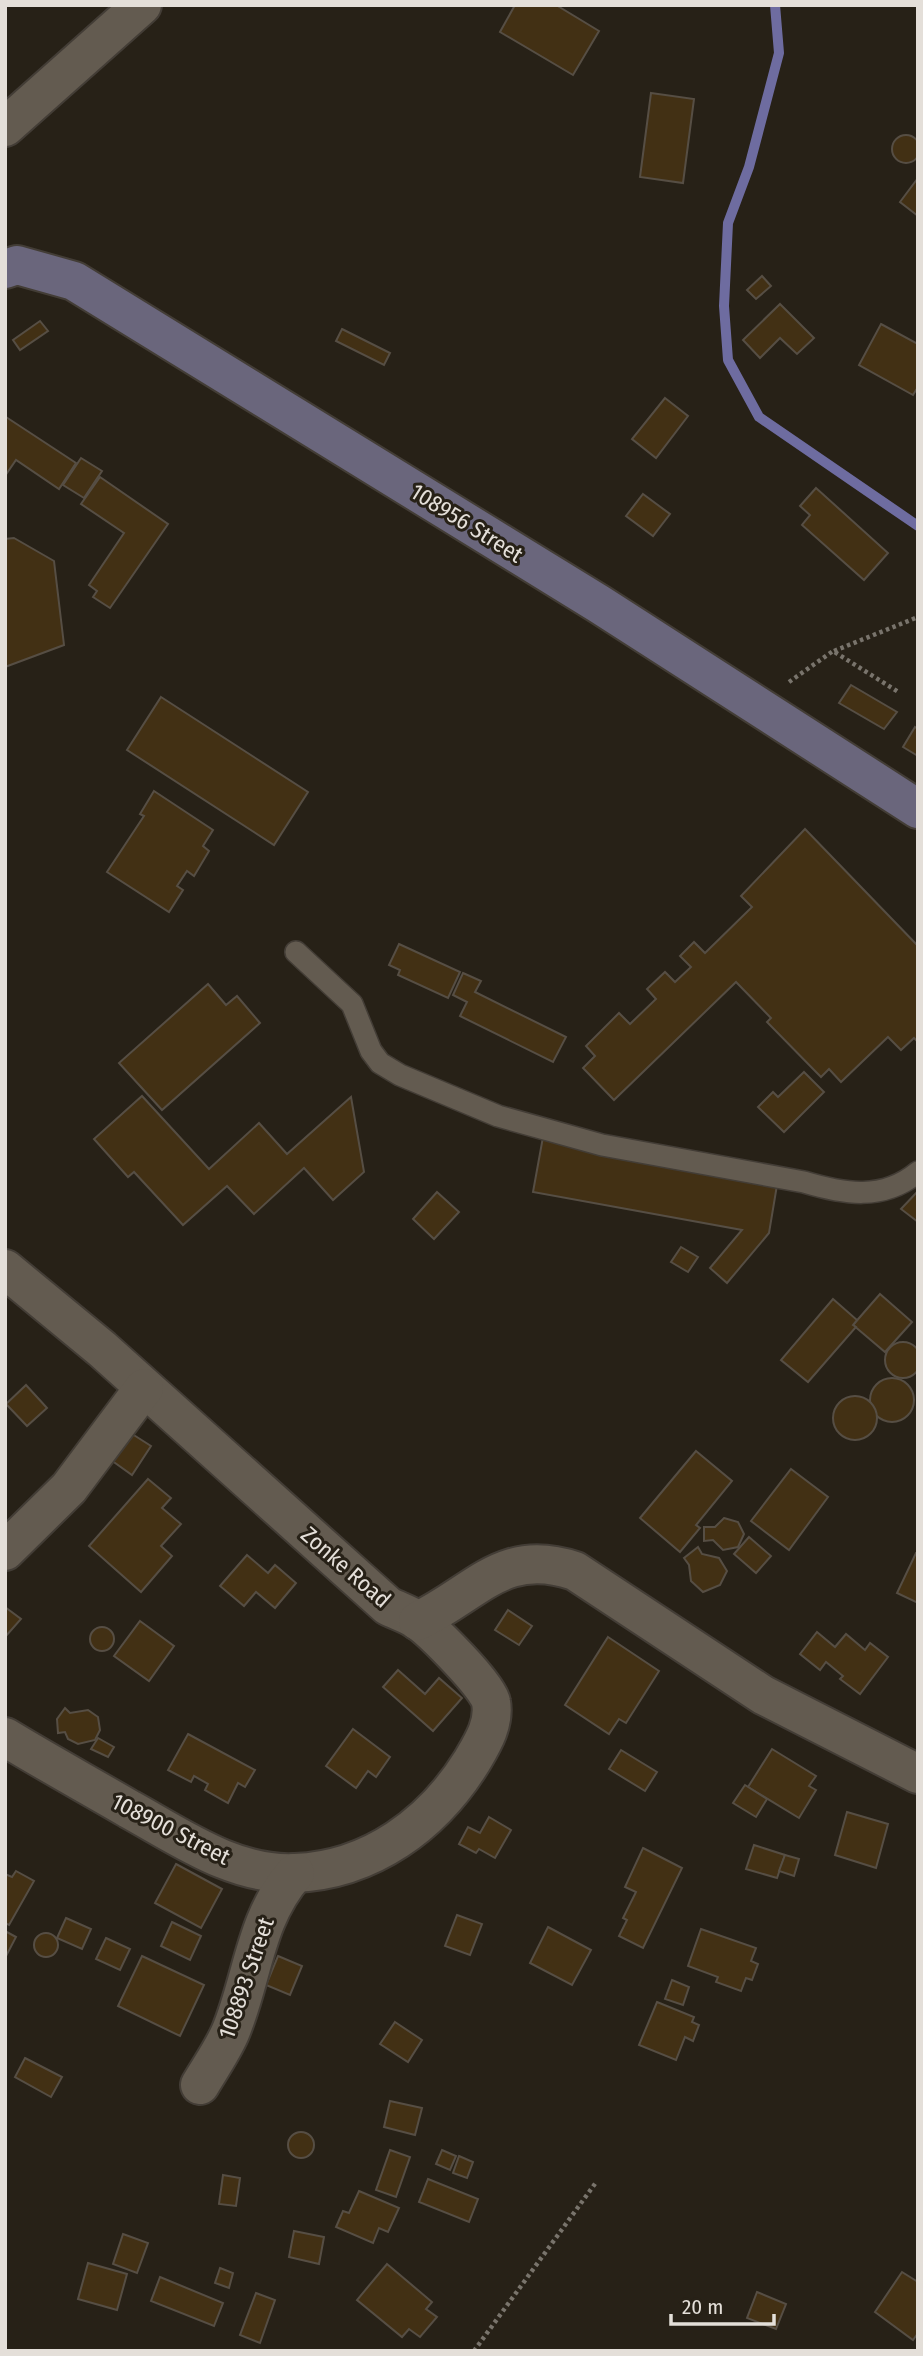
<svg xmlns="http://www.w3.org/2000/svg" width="923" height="2356" viewBox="0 0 923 2356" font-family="'Fira Sans Condensed',sans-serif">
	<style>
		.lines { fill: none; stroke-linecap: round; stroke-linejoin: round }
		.stream { stroke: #6e6ca0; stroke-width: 10 }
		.building { fill: #423014; stroke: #564e44; stroke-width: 2 }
		.lane-casing { stroke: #433d36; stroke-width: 24 }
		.street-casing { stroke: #433d36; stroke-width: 42 }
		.secondary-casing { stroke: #433d36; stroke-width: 42 }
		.path { stroke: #79746c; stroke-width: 4.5; stroke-dasharray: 3.5 3.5; stroke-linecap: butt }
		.lane { stroke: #635b50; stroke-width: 21 }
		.street { stroke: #635b50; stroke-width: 38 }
		.secondary { stroke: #6a667c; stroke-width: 38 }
		.labels { text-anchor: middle; stroke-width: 6; stroke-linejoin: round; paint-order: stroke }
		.street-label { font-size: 23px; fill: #e4dfd9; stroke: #272117 }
	</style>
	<rect width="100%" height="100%" fill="#272117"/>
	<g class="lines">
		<path class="stream" d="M775,5l4,48 -30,114 -21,56 -4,83 4,54 31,57 159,109"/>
	</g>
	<g class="building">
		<path d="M515,5h41l43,26 -26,44 -73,-43z"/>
		<path d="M651,93l43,6 -11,84 -43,-6z"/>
		<circle cx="906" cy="149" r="14"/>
		<path d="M918,178v38l-18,-14z"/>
		<path d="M762,276l9,10 -15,13 -9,-9z"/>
		<path d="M780,304l34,34 -17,16 -17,-16 -20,20 -17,-18z"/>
		<path d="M40,321l8,10 -28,19 -7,-10z"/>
		<path d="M881,324l37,20v43l-5,8 -54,-30z"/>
		<path d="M342,329l48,24 -6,12 -48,-24z"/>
		<path d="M665,398l23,18 -32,42 -24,-19z"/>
		<path d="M6,417l70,46 -17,26 -43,-29 -11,16z"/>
		<path d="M81,458l21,13 -18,27 -21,-13z"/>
		<path d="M100,477l68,47 -58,84 -17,-11 4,-6 -8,-6 35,-52 -43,-29z"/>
		<path d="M816,488l72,65 -24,27 -62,-55 8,-10 -10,-9z"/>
		<path d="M643,494l27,20 -17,22 -27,-20z"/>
		<path d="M14,538l40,23 10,84 -59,22v-128z"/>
		<path d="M851,685l46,27 -13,17 -45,-26z"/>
		<path d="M161,697l147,95 -34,53 -147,-95z"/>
		<path d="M915,727l3,2v27l-15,-9z"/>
		<path d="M154,791l59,39 -10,16 6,5 -15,25 -7,-5 -10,15 6,4 -14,22 -62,-40 37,-56 -4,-2z"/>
		<path d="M805,829l113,117v96l-4,-4 -13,12 -13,-13 -47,45 -12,-13 -8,8 -54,-55 4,-4 -35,-36 -122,118 -31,-32 12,-12 -9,-10 33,-33 11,11 26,-25 -9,-10 18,-17 10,10 16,-15 -11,-11 14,-14 11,11 47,-46 -11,-11z"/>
		<path d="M399,944l61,28 -12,26 -50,-23 2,-5 -11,-5z"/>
		<path d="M463,973l18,8 -6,11 91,45 -13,25 -93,-46 7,-14 -14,-7z"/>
		<path d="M208,984l18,21 11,-9 23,27 -98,87 -43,-47z"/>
		<path d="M804,1072l20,20 -40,40 -26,-25 15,-15 5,5z"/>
		<path d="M142,1096l67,73 50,-46 28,31 64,-57 13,75 -31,28 -29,-32 -50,46 -27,-28 -44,39 -49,-53 -6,5 -34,-38z"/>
		<path d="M543,1137l235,42 -9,54 -42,50 -17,-15 32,-38 -209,-38z"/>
		<path d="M918,1191v31l-17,-13z"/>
		<path d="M437,1192l22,20 -25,27 -21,-20z"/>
		<path d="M681,1247l17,10 -10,15 -17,-10z"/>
		<path d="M880,1294l32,28 -27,30 -32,-27z"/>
		<path d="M833,1299l24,21 -4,5 3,2 -48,55 -27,-22z"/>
		<circle cx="903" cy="1360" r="18"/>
		<circle cx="892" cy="1400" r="22"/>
		<path d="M26,1385l21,23 -20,18 -21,-22z"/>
		<circle cx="855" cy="1418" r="22"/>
		<path d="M129,1432l22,14 -19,29 -21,-15z"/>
		<path d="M696,1451l36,30 -36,44 4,3 -20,24 -40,-34z"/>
		<path d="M791,1469l37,28 -39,53 -38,-29z"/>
		<path d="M148,1479l23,19 -9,10 19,16 -20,22 11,10 -31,36 -52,-46z"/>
		<path d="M724,1518l14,4 6,12 -6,13 -15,3 -10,-10 -9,1v-14h11z"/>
		<path d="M749,1537l22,19 -15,17 -22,-19z"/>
		<path d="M698,1547l4,7 17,4 8,13 -7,14 -17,7 -12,-11 -2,-16 -5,-7z"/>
		<path d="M916,1553h2v50l-21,-10z"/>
		<path d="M247,1555l21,18 7,-8 21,18 -21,25 -19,-16 -12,14 -24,-20z"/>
		<path d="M5,1607l16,12 -16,18z"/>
		<path d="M508,1610l24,16 -13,19 -24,-15z"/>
		<path d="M140,1621l34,25 -25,35 -35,-25z"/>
		<circle cx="102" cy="1639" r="12"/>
		<path d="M817,1632l18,15 11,-13 19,16 5,-7 18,14 -28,37 -20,-15 3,-3 -17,-14 -6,8 -20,-16z"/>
		<path d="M608,1637l51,34 -33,52 -7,-4 -10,15 -44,-29z"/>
		<path d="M398,1670l27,24 14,-16 23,20 -29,33 -50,-44z"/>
		<path d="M65,1708l5,5 18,-3 10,7 2,13 -5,10 -17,4 -10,-5 -3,-7 -7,1 -1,-14z"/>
		<path d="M353,1729l37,28 -14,20 -8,-6 -12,17 -30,-22z"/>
		<path d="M188,1734l67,36 -10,17 -7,-4 -10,20 -23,-13 3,-6 -14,-8 -3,6 -23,-12z"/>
		<path d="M98,1738l16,9 -6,10 -17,-8z"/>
		<path d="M772,1749l44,27 -7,10 7,4 -17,28 -51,-31z"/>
		<path d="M621,1750l36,22 -12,19 -36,-22z"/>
		<path d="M745,1785l22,14 -11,18 -23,-14z"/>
		<path d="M847,1812l41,12 -12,44 -41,-13z"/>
		<path d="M489,1817l22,13 -16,28 -16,-9 -3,4 -17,-9 9,-17 12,6z"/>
		<path d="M754,1845l31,10 -8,23 -31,-9z"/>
		<path d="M643,1848l39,20 -39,80 -24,-12 8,-16 -4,-2 13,-26 -11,-5z"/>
		<path d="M785,1855l14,4 -5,17 -15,-5z"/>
		<path d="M176,1864l46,25 -21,39 -46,-25z"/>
		<path d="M16,1871l18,10 -25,44 -4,-2v-49l7,3z"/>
		<path d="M457,1915l25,9 -12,31 -25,-9z"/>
		<path d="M66,1918l25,11 -9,20 -25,-11z"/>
		<path d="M172,1922l29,14 -11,24 -29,-14z"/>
		<path d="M548,1927l43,23 -19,35 -42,-22z"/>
		<path d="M701,1929l55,19 -5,13 7,3 -6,16 -6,-2 -5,13 -25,-9 2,-5 -30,-11z"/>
		<path d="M5,1931l11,6 -11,21z"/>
		<circle cx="46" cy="1945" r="12"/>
		<path d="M106,1938l24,11 -10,21 -24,-11z"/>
		<path d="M142,1956l62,29 -24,51 -62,-30z"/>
		<path d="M278,1956l24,10 -12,29 -24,-10z"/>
		<path d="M672,1980l17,7 -6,18 -18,-6z"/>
		<path d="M657,2002l37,15 -2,5 7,3 -6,16 -8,-4 -9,23 -37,-15z"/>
		<path d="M395,2022l27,18 -14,22 -28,-18z"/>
		<path d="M25,2058l37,19 -11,20 -36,-20z"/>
		<path d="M390,2101l32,7 -7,27 -31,-8z"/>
		<circle cx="301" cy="2145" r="13"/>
		<path d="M390,2150l20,7 -14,40 -20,-7z"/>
		<path d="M442,2150l14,6 -6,14 -14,-6z"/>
		<path d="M459,2156l14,6 -6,16 -14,-5z"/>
		<path d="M223,2175l17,3 -4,28 -17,-2z"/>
		<path d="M428,2179l50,20 -9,23 -50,-20z"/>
		<path d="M359,2191l40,17 -11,24 -9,-4 -6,15 -37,-16 7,-16 6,2z"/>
		<path d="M294,2231l30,6 -5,27 -30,-7z"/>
		<path d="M123,2234l25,9 -11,30 -24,-9z"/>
		<path d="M88,2263l39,11 -10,36 -39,-11z"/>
		<path d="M387,2264l45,38 -6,7 11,8 -17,20 -11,-8 -7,8 -45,-37z"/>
		<path d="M220,2268l13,5 -4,15 -14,-5z"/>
		<path d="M902,2272l16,10v51l-5,7 -38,-28z"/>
		<path d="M160,2277l63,26 -9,23 -63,-25z"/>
		<path d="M757,2292l29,12 -10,25 -29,-11z"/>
		<path d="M256,2293l19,7 -15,43 -20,-8z"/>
	</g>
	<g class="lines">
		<g class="lane-casing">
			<path id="lane" d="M296,952l56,52 19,47 9,12 20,12 98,41 104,29 202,37c40,12 79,19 114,-10"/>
		</g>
		<g class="street-casing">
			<g id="street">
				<path d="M5,127l137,-122"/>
				<path d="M5,1269l97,80 286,257c10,5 20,8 29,14 14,9 72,67 74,82 4,22 -9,42 -19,59 -39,63 -101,109 -177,112 -61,3 -115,-36 -166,-64 -41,-24 -83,-47 -124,-72"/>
				<path d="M5,1551l64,-63 75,-100"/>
				<path d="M418,1621c60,-29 85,-74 157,-50l188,124 155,79"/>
				<path d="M200,2085c10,-17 22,-34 30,-52 23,-54 24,-114 65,-160"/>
			</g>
		</g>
		<g class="secondary-casing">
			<path id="secondary" d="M5,269l12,-4 57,16 525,323 319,205"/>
		</g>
		<g class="path">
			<path d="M834,651l84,-34"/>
			<path d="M789,682l44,-31 67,42"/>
			<path d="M474,2351l123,-170"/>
		</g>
		<use href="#lane" class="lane"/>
		<use href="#street" class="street"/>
		<use href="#secondary" class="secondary"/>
	</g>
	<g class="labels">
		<g class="street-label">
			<text transform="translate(467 523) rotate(32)" y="8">108956 Street</text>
			<text transform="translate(346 1567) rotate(41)" y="8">Zonke Road</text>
			<text transform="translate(171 1829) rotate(27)" y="8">108900 Street</text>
			<text transform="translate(246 1978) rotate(-71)" y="8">108893 Street</text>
		</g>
	</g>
	<rect width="923" height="2356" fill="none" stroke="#e4dfd9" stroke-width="14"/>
	<path d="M671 2314v10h103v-10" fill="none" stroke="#e4dfd9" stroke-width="3.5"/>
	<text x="682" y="2314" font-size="21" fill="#e4dfd9" stroke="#272117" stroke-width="5" paint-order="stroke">20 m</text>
</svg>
